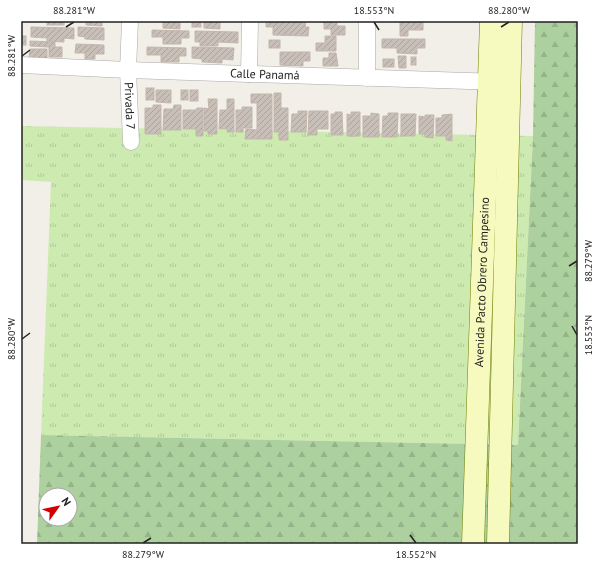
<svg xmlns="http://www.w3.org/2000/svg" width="599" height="565" viewBox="0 0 599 565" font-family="'PT Sans',sans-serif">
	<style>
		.grass { fill: url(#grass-tufts) }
		.forest { fill: url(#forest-firs); fill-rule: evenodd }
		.building { fill: url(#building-hatch); stroke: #c4b6ab }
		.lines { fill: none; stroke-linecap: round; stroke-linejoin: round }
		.street-casing { stroke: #a9a9a9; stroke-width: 17 }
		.secondary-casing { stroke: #707d05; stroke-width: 23 }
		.street { stroke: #fff; stroke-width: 16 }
		.secondary { stroke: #f7fabf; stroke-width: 22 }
		.ticks { fill: none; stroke: #222; stroke-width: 1.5 }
		.labels { text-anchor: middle; stroke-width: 3; stroke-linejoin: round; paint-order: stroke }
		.street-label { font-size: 12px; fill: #222; stroke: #fff }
		.neatline { fill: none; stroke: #222; stroke-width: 1.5 }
		.ticks-label { font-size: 10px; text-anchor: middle; fill: #222 }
	</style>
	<defs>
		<pattern id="grass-tufts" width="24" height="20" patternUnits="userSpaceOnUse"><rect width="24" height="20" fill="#cdebb0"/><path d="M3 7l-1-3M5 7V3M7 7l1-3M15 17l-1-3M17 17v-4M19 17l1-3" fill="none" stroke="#b0c997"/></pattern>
		<pattern id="forest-firs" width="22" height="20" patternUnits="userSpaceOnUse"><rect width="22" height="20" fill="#add19e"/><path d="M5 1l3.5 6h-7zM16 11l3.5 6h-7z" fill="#95b388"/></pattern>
		<pattern id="building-hatch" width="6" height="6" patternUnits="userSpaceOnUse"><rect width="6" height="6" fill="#c7bfb8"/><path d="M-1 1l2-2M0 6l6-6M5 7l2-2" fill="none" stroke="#aba49e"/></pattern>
	</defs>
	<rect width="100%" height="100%" fill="#f2efe9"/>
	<path class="grass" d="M21,126l512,10 -15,309 -477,-10 10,-253 -30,-2z"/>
	<path class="forest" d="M535,21h43v523h-541l4,-109 477,10 15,-309zM46,495h24v24h-24z"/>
	<g class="building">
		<rect x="47" y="21" width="17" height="4"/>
		<path d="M86,21h16v5l-16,-1z"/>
		<path d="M163,21h17v8l-17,-1z"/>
		<rect x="192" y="21" width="9" height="6"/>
		<path d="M204,21h16v8l-16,-1z"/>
		<path d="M266,21h40l-1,6h4l-1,9 -35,-1v-8h-7z"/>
		<path d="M324,21h13v5h8v9h-14v-6h-7z"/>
		<path d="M400,22h23v8h-15v6h-8z"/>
		<path d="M31,27l43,1v11l-10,-1v4l-17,-1v-3l-16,-1z"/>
		<path d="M78,27l26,1v12l-19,-1v-2l-7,-1z"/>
		<path d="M152,30l37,1v7h-8v6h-18v-7h-11z"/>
		<path d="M195,31l43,1v11l-20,-1v4h-18v-4h-5z"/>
		<rect x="21" y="36" width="5" height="9"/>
		<path d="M325,36h11v15h-20v-8h9z"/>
		<path d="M382,39h43v9h-8v6l-20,-1v-5h-15z"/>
		<rect x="269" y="40" width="11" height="8"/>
		<path d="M30,41l25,1v5h7v10h-13v-10l-19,-1z"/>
		<path d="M76,44l28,1v9h-9v5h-10v-6h-10z"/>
		<path d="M147,47l39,1v8h-7v6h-18v-7h-14z"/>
		<path d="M192,47l42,1 -1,12 -11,-1v4l-20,-1v-3l-10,-1z"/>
		<path d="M30,49h17v10l-18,-1z"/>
		<path d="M280,52h30v9h-7v5l-23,-1z"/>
		<path d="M329,53h7l2,13h-15v-8h6z"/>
		<path d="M398,56h8v12h-7z"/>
		<rect x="411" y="57" width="5" height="8"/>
		<rect x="383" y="59" width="11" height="8"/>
		<rect x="146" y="88" width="8" height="12"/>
		<path d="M156,90h15v13l-15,-1z"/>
		<rect x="181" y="90" width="7" height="10"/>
		<rect x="190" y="90" width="8" height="11"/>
		<path d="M274,93h7v15h7v32h-9v-8h-5z"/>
		<path d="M251,94h21v45h-27l1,-10 11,1v-27h-6z"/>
		<path d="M208,99h9v35h-9v-3h-4v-23l5,1z"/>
		<path d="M227,99h7v33h-7v-3h-8l1,-19h7z"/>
		<path d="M153,105h8v29h-16v-26h8z"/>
		<path d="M174,105h7v25h-18l1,-21h9z"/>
		<path d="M242,107h10v21h-9v4h-7v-22h6z"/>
		<path d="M197,108h6v28h-7v-7h-13v-19h13z"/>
		<path d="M298,111h9l-1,21h-15l1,-18h6z"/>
		<path d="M309,111h19v18h-11v6h-9z"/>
		<path d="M335,112h7l1,23h-12v-21h4z"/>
		<path d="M351,112h9v24h-13v-22l4,1z"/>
		<path d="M371,113l8,1v23h-16v-21h8z"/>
		<path d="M388,113h10l-1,24h-15l1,-21h5z"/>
		<path d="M401,114h15l-1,22h-14z"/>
		<path d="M452,114v27l-6,-1v-4h-10v-18h6v-3z"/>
		<path d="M425,115h9l-1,23 -8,-1v-3h-6v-18l6,1z"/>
	</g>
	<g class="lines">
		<g class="street-casing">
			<g id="street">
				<path id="s1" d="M130,21l-2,49 3,72"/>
				<path id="s2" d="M21,65l107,5 371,12"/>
				<path d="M249,74l1,-53"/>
				<path d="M367,78v-57"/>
			</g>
		</g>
		<g class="secondary-casing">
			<g id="secondary">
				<path id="s3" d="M473,544l18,-523"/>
				<path d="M498,544l13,-523"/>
			</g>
		</g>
		<use href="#street" class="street"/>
		<use href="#secondary" class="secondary"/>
	</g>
	<path class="ticks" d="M374,22l5,8M66,27l8,-5M501,27l8,-5M22,56l8,-6M569,266l8,-5M572,326l5,9M22,339l8,-6M410,535l6,8M143,543l8,-5"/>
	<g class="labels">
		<g class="street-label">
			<text dy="4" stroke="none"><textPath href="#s2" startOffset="244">Calle Panamá</textPath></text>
			<text dy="4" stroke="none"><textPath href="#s1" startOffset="85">Privada 7</textPath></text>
			<text dy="4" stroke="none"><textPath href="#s3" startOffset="262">Avenida Pacto Obrero Campesino</textPath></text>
		</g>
	</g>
	<rect width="599" height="565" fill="none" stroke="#ffffff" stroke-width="44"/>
	<g transform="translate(58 507) rotate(57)"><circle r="19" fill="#ffffff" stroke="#a7a7a7"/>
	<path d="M0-3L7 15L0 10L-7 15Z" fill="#d40000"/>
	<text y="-6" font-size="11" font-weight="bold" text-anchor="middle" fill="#222222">N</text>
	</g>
	<rect x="22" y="22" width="555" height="521" class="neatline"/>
	<g class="ticks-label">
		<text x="74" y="14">88.281°W</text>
		<text x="374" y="14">18.553°N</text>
		<text x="509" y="14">88.280°W</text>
		<text transform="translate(11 56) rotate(-90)" y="4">88.281°W</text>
		<text transform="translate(588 261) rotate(-90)" y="4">88.279°W</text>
		<text transform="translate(588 335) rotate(-90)" y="4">18.553°N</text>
		<text transform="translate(11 339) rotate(-90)" y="4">88.280°W</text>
		<text x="143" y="558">88.279°W</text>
		<text x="416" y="558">18.552°N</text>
	</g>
</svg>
